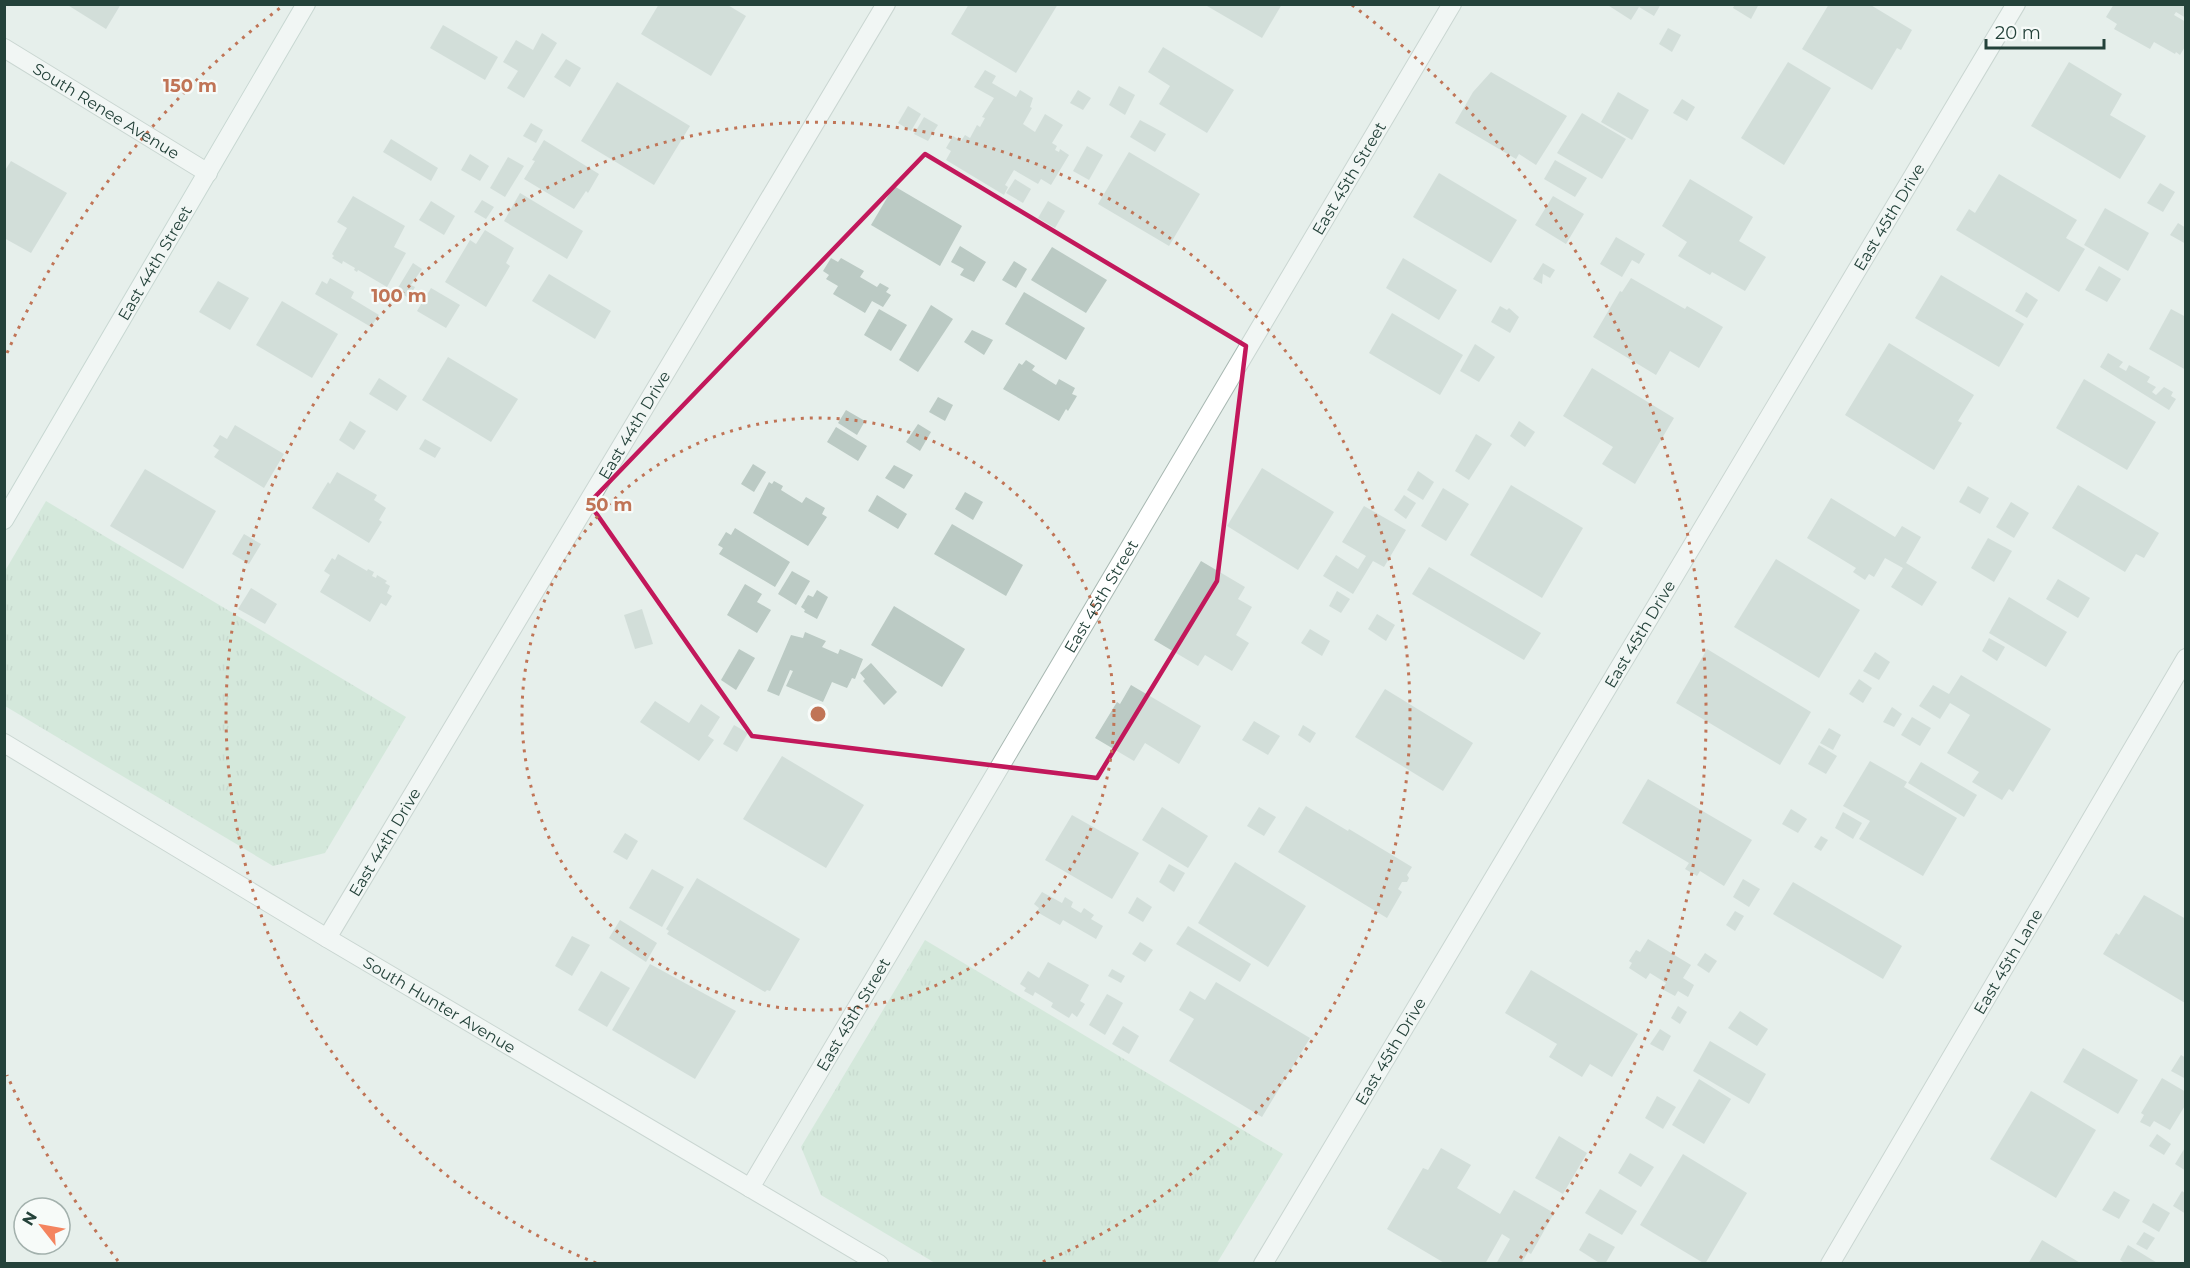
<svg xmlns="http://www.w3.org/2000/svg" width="2190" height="1268" viewBox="0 0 2190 1268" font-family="Montserrat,sans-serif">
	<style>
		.grass { fill: url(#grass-tufts) }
		.building { fill: #bbcac4 }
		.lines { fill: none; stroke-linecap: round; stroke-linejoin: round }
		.street-casing { stroke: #a8b8b2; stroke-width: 20 }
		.secondary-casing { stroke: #a4bbb3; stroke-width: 20 }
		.street { stroke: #fff; stroke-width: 18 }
		.secondary { stroke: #fff; stroke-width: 18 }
		.marked { fill: none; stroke: #c2185b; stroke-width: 4.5; stroke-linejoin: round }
		.ring { fill: none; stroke: #c07456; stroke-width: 3; stroke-dasharray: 3 6 }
		.labels { text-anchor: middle; stroke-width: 4.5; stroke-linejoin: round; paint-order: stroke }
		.street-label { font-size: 16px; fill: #24423a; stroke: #f7fbf9 }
		.centre { fill: #c07456; stroke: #f7fbf9; stroke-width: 3 }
		.ring-label { font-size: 18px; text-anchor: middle; font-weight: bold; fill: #c07456; stroke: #f7fbf9; stroke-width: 4.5; stroke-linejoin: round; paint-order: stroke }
	</style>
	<defs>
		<pattern id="grass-tufts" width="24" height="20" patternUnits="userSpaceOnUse" patternTransform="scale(1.5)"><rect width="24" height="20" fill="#bfe0c8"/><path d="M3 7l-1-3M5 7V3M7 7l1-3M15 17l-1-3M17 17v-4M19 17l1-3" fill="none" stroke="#a4c1ad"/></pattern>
	</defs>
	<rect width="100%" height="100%" fill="#e6efeb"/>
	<g class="grass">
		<path d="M46,501l360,216 -81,136 -52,13 -268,-160v-135z"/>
		<path d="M925,940l358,214 -66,109h-282l-114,-68 -20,-48z"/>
	</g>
	<g class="building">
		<path d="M66,4h55l-15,25z"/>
		<path d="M659,4h67l20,12 -35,60 -70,-42z"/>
		<path d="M969,4h89l-42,69 -65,-39z"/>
		<path d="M1209,4h73l-20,34 -55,-32z"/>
		<path d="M1606,4h55l-7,12 -15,-9 -8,13z"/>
		<path d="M1735,4h24l-8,15 -18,-11z"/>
		<path d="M1829,4h40l43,26 -11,20 -4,-2 -25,42 -70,-41z"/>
		<path d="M2114,4h72v14l-10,-6 -2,3 12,7v23l-6,10 -4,-3 -1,2 -21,-12 -4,7 -36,-20 3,-5 -11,-7z"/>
		<path d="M443,25l55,32 -13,23 -55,-32z"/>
		<path d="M1668,28l13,7 -9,17 -13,-8z"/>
		<path d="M542,33l15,10 -33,55 -17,-10 11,-17 -15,-9 13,-22 17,10z"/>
		<path d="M1163,47l71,43 -27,43 -48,-29 11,-18 -22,-14z"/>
		<path d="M566,59l15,9 -11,19 -16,-10z"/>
		<path d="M1788,62l43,26 -47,77 -43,-27z"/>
		<path d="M2069,62l53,32 -12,21 36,21 -26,43 -89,-53z"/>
		<path d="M985,70l11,6 -4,7 24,14 4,-7 13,8 -3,9 2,1 -9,16 12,8 10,-18 18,11 -11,18 5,3 -2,4 4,2 1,-3 9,6 -18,30 -10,-6 -3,5 -24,-14 -9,15 3,2 -4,8 -58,-35 5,-9 -5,-3 7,-12 8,5 4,-6 5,3 7,-13 3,2 5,-9 -3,-1 12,-19 -20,-11z"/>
		<path d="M1491,72l76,44 -31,49 -17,-11 -3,5 -61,-36 18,-31z"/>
		<path d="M617,82l73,44 -36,59 -73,-44z"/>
		<path d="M1119,86l16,9 -10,20 -16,-10z"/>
		<path d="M1078,90l13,8 -8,12 -13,-7z"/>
		<path d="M1618,92l31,18 -17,30 -31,-18z"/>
		<path d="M1682,99l13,8 -8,14 -14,-8z"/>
		<path d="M908,106l13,8 -10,17 -13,-8z"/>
		<path d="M1582,113l44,26 -24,40 -45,-26z"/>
		<path d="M924,117l14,8 -10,16 -14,-7z"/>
		<path d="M1140,120l26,14 -11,18 -25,-15z"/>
		<path d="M531,123l12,7 -7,13 -13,-7z"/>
		<path d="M391,139l47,29 -7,13 -48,-29z"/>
		<path d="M544,140l55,34 -11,19 -2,-2 -12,18 -50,-30 11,-18 -3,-1z"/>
		<path d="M1087,146l16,9 -14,25 -16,-9z"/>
		<path d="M1129,152l71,42 -31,52 -71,-42z"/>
		<path d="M470,154l19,12 -9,15 -19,-11z"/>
		<path d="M508,157l16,9 -19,31 -15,-9z"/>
		<path d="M1555,160l32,18 -12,19 -31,-18z"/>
		<path d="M11,161l56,32 -36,60 -27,-15v-66z"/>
		<path d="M1439,173l78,47 -26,43 -78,-46z"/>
		<path d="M1999,174l78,46 -11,18 19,11 -26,43 -103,-62 13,-21 6,4z"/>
		<path d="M1015,179l16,10 -8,14 -17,-10z"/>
		<path d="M1690,179l63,38 -14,24 27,16 -21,34 -33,-19 -2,3 -32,-19 9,-14 -25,-16z"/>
		<path d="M2160,183l15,9 -12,20 -16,-9z"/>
		<path d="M894,186l68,40 -22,40 -69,-41z"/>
		<path d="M520,193l63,38 -16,28 -63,-38z"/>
		<path d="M353,196l52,30 -11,21 12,6 -19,34 -29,-17 -1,2 -3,-2 1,-2 -12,-7 -1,3 -10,-6 2,-2 -2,-2 15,-26 -10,-6z"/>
		<path d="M1553,196l31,18 -18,30 -31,-19z"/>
		<path d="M482,200l12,7 -8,12 -12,-7z"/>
		<path d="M431,201l24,15 -11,19 -25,-15z"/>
		<path d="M1048,201l17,10 -10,17 -17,-10z"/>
		<path d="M2105,208l44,25 -21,38 -44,-26z"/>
		<path d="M2178,223l8,5v16l-16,-9z"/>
		<path d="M485,230l29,18 -8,15 4,3 -24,41 -41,-25 25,-42 6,4z"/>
		<path d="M1616,237l29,17 -6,10 -7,-4 -10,17 -22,-13z"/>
		<path d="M960,246l26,16 -12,20 -14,-7 4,-6 -13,-7z"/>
		<path d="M1052,247l55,33 -21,33 -55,-33z"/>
		<path d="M831,258l7,4 3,-4 23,13 -4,6 17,10 3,-4 9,5 -3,4 5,3 -8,12 -11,-6 -7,12 -32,-19 5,-8 -12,-7 3,-4 -6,-4z"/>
		<path d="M1403,258l54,32 -18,30 -53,-32z"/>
		<path d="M1014,261l13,8 -11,19 -14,-8z"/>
		<path d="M413,263l9,6 -11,16 4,2 -6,11 -13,-7z"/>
		<path d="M1543,263l12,7 -5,8 -7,-4 -1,10 -9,-5z"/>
		<path d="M2099,266l22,13 -14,23 -22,-12z"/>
		<path d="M549,274l62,37 -16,28 -63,-38z"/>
		<path d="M1941,275l83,49 -25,43 -84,-49z"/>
		<path d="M330,278l24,14 -3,6 28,17 -8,12 -56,-33 7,-13 5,3z"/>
		<path d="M1631,278l54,31 2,-3 36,21 -24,41 -29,-17 -14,24 -63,-38 27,-46 2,1z"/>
		<path d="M218,281l31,17 -19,32 -31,-18z"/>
		<path d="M431,288l29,17 -14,23 -29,-17z"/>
		<path d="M1024,292l61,36 -19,32 -61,-36z"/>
		<path d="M2026,292l12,8 -11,18 -12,-7z"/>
		<path d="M282,301l56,33 -26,44 -56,-33z"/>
		<path d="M931,305l22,14 -35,53 -19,-12z"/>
		<path d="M1500,306l7,4 2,-2 10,9 -9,16 -19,-11z"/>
		<path d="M879,309l28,16 -16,26 -27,-16z"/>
		<path d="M2171,309l15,8v53l-37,-21z"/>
		<path d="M1392,313l71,42 -23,40 -71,-42z"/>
		<path d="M972,330l21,10 -9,15 -20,-13z"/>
		<path d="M1889,343l85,52 -16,26 4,2 -28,47 -89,-55z"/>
		<path d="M1475,344l20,13 -16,25 -19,-11z"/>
		<path d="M2108,353l15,9 -4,5 7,4 3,-6 21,12 -3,5 9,5 -4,5 4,3 8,-8 9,5 -2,4 5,3 -7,11 -69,-43z"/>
		<path d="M448,357l70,42 -27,43 -69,-42z"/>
		<path d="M1026,360l9,6 -3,4 24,15 3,-6 16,9 -3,6 5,2 -9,15 -2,-2 -7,12 -56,-32 16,-26 3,2z"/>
		<path d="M1592,368l82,50 -39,66 -33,-20 11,-17 -50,-31z"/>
		<path d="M379,378l28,18 -10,15 -28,-17z"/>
		<path d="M2084,379l72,43 -29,48 -71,-42z"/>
		<path d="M938,397l15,8 -8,16 -16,-9z"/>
		<path d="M846,410l19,11 -8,14 -19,-12z"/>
		<path d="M350,421l16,10 -12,19 -15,-10z"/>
		<path d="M1519,421l16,11 -10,15 -15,-11z"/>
		<path d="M918,424l13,8 -11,19 -14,-9z"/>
		<path d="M235,425l49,29 -20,34 -50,-31 5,-7 -6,-4 7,-11 7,4z"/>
		<path d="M836,427l31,19 -9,15 -31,-19z"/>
		<path d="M1476,434l16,10 -23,36 -14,-9z"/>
		<path d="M425,439l16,9 -6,10 -16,-9z"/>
		<path d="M753,464l13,8 -12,20 -13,-8z"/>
		<path d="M894,465l19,10 -9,14 -19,-11z"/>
		<path d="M1262,468l72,44 -36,58 -71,-44z"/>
		<path d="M145,469l71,42 -33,58 -73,-43z"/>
		<path d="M1418,471l16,11 -11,18 -16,-10z"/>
		<path d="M337,472l40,23 -3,5 12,8 -7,12 3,2 -13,21 -57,-35 16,-26 2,2z"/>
		<path d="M774,481l9,5 -2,4 21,13 4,-6 19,11 -3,6 5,3 -19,29 -55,-33 16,-31 3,2z"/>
		<path d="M1511,485l72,43 -41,70 -72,-43z"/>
		<path d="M2078,485l81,48 -15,25 -8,-4 -11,18 -73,-44z"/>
		<path d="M1968,486l21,12 -9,16 -21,-12z"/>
		<path d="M1443,488l26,16 -23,37 -25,-15z"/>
		<path d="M965,492l18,10 -10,18 -18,-11z"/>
		<path d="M877,495l30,19 -9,15 -30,-18z"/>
		<path d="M1404,495l12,8 -10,16 -12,-9z"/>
		<path d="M1831,498l64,39 7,-11 19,11 -15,26 31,19 -15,24 -31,-19 12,-19 -18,-10 -11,19 -5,-3 -4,6 -12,-8 3,-4 -49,-30z"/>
		<path d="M2011,502l18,11 -15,25 -18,-11z"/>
		<path d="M1364,506l42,24 -22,37 -11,-6 -20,33 -30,-18 13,-21 22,14 8,-13 -24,-14z"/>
		<path d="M952,524l71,41 -17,31 -72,-42z"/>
		<path d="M735,528l55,34 -15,25 -56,-33 4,-6 -5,-3 8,-13 5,3z"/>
		<path d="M244,534l17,10 -12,20 -17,-10z"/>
		<path d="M1988,538l24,13 -18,31 -23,-14z"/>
		<path d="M338,554l29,17 1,-2 6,3 -2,4 4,2 1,-3 10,6 -2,2 5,3 -3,7 5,3 -6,10 -5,-3 -11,19 -50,-30 10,-17 -6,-4 8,-13 3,2z"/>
		<path d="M1776,559l84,51 -41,68 -85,-51z"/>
		<path d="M1201,561l44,26 -7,12 14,8 -16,28 13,8 -17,28 -27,-16 -7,11 -44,-26z"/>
		<path d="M1429,567l112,66 -17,27 -112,-66z"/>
		<path d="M792,571l18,10 -14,24 -18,-11z"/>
		<path d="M2058,579l32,19 -12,20 -32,-19z"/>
		<path d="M745,584l17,10 -5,8 14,8 -14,23 -30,-18z"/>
		<path d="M251,588l26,16 -12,20 -27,-15z"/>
		<path d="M817,590l11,7 -11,22 -13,-7 1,-2 -4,-3 7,-12 5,2z"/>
		<path d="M1337,591l13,8 -9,14 -12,-7z"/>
		<path d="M2009,597l58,35 -21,35 -57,-34z"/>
		<path d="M894,606l71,43 -23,38 -71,-42z"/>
		<path d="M642,609l11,35 -18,5 -11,-34z"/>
		<path d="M1377,614l18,11 -9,16 -18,-12z"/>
		<path d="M1310,629l20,12 -8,15 -21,-13z"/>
		<path d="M805,632l21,9 -4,6 16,7 2,-5 23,10 -8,20 -3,-1 -5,10 -15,-6 -9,20 -37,-16 7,-15 -3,-1 -11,26 -12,-5 24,-56 12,3z"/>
		<path d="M1989,638l16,9 -8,14 -15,-10z"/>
		<path d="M739,649l16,9 -19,32 -15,-10z"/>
		<path d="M1707,649l104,63 -31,53 -104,-62z"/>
		<path d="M1875,652l15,10 -11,18 -16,-9z"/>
		<path d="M871,663l26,29 -13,13 -21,-24 2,-2 -5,-6z"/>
		<path d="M1961,675l90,54 -38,63 -4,-3 -7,11 -30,-18 7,-10 -32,-19 23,-38 -20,-12 -10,16 -21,-13 14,-21 16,9z"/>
		<path d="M1859,679l13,9 -9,15 -14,-9z"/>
		<path d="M1131,685l70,41 -22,38 -34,-21 -11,18 -39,-23 22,-36 3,2z"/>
		<path d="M1385,689l88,54 -30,48 -88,-54z"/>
		<path d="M655,701l34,22 12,-19 19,13 -12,19 6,4 -15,21 -59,-39z"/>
		<path d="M1892,707l10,7 -8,13 -11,-5z"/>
		<path d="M1912,717l19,11 -11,18 -19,-11z"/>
		<path d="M1254,721l26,15 -12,19 -26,-15z"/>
		<path d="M734,725l14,8 -11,19 -14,-8z"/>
		<path d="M1303,725l13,8 -6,10 -12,-8z"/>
		<path d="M1829,728l12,7 -8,15 -13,-7z"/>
		<path d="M1819,745l18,11 -11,18 -18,-10z"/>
		<path d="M782,756l82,49 -38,63 -83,-49z"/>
		<path d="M1870,761l37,21 -3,5 53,31 -34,58 -64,-37 11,-18 -27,-15z"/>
		<path d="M1921,762l56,33 -13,22 -56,-34z"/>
		<path d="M1648,779l104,61 -28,46 -24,-15 -3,5 -12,-7 4,-6 -67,-40z"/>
		<path d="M1306,806l42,25 1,-2 63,38 -5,8 2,3 -2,4h-5l-4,7 4,3 -15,26 -109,-66z"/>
		<path d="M1162,807l46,29 -20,32 -46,-28z"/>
		<path d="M1259,807l17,10 -12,19 -17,-10z"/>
		<path d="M1791,809l16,10 -9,14 -16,-9z"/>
		<path d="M1843,812l19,11 -9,16 -18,-11z"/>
		<path d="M1072,815l67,38 -27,46 -67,-39z"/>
		<path d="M625,833l13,8 -11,19 -14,-8z"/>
		<path d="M1821,836l7,4 -7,11 -7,-4z"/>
		<path d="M1235,862l71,44 -38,61 -70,-44z"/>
		<path d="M1169,864l16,9 -11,19 -15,-10z"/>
		<path d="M652,869l32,18 -22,40 -33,-19z"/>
		<path d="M697,878l103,61 -30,52 -3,-1 -2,2 -98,-58 2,-3 -3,-2z"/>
		<path d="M1743,879l17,10 -11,18 -16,-10z"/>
		<path d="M1793,882l109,64 -19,33 -110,-65z"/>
		<path d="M1042,892l20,11 3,-6 8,5 -2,5 10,6 3,-5 10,7 -3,4 12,7 -7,13 -33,-19 -3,5 -23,-13 2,-4 -5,-4z"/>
		<path d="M2144,895l42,24 -1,84 -82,-49 13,-21 3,2z"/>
		<path d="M1137,897l15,10 -9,15 -15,-9z"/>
		<path d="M1735,911l9,5 -9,15 -9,-6z"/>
		<path d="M620,920l37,23 -11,19 -37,-24z"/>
		<path d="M1188,926l63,38 -11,18 -64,-38z"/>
		<path d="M572,936l18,9 -18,31 -17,-10z"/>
		<path d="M1648,939l43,26 -8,13 11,7 -6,12 -10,-6 -3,5 -13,-7 4,-6 -16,-10 -4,6 -17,-11 3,-5 -3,-2 7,-11 4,2z"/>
		<path d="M1140,942l13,8 -8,12 -13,-8z"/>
		<path d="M1705,953l12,8 -8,12 -12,-8z"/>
		<path d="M1048,962l41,23 -9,16 5,3 -8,13 -5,-4 -3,5 -18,-11 2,-4 -18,-11 -2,4 -9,-5 2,-3 -6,-4 8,-13 11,7z"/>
		<path d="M650,964l86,47 -41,68 -83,-49z"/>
		<path d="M1112,969l13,7 -4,7 -13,-7z"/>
		<path d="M1531,970l107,64 -26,43 -22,-13 -8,13 -33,-20 8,-13 -52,-31z"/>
		<path d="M601,971l29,17 -23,39 -29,-17z"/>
		<path d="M1216,982l94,56 -48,79 -93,-56 25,-42 -15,-9 11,-19 15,9z"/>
		<path d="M1107,994l16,9 -18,32 -16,-10z"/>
		<path d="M1678,1006l9,6 -7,12 -9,-6z"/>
		<path d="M1740,1011l28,18 -11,17 -29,-18z"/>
		<path d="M1123,1026l16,10 -10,18 -17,-10z"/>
		<path d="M1660,1029l11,7 -8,15 -13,-7z"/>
		<path d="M1710,1041l56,33 -17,30 -56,-33z"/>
		<path d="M2083,1048l55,32 -20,34 -55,-32z"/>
		<path d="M2181,1055l5,3v21l-15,-8z"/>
		<path d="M2162,1078l24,14v12l-16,26 -16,-9 -4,6 -10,-5 4,-7 -3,-2z"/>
		<path d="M1699,1079l32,20 -27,45 -32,-19z"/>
		<path d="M2031,1091l65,39 -40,68 -66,-39z"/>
		<path d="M1657,1096l19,11 -13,22 -18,-11z"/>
		<path d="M2157,1134l14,10 -7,11 -15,-9z"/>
		<path d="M1559,1136l28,17 -24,41 -28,-16z"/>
		<path d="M2186,1146v25l-11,-7z"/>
		<path d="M1441,1148l30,17 -14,23 43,26 14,-24 40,23 -23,41 -3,-2 -7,12h-25l14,-25 -8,-5 -17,30h-39l-59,-35 36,-61 5,2z"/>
		<path d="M1630,1153l24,14 -13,20 -23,-14z"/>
		<path d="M1683,1154l64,39 -42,71 -65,-39z"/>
		<path d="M1600,1189l37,22 -15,24 -37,-22z"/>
		<path d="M2114,1191l16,9 -11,19 -17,-9z"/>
		<path d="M2182,1191l4,3v20l-13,-8z"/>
		<path d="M2153,1203l17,10 -11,19 -17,-10z"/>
		<path d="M2144,1232l11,6 -8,12 -11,-6z"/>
		<path d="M1589,1233l26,14 -10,17h-4l-22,-14z"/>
		<path d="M2042,1240l40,24h-54z"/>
		<path d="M2128,1245l31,19h-33l-6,-4z"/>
	</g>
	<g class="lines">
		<g class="street-casing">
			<g id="street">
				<path id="s1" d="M4,48l204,125"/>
				<path id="s2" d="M4,743l323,195 552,326"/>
				<path id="s3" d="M327,938l559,-934"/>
				<path id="s4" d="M750,1188l702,-1184"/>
				<path id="s5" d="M1263,1264l753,-1260"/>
				<path id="s6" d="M1830,1264l356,-606"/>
			</g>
		</g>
		<g class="secondary-casing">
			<g id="secondary">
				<path id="s7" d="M4,520l302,-516"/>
			</g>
		</g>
		<use href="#street" class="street"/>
		<use href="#secondary" class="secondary"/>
	</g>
	<path d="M0 0H2190V1268H0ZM925,154l321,192 -29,235 -120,197 -345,-42 -163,-233z" fill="#e6efeb" fill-opacity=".55" fill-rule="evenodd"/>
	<path class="marked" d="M925,154l321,192 -29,235 -120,197 -345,-42 -163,-233z"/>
	<g class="ring">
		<circle cx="818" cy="714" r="296"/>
		<path d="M596 1263A592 592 0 1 1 1040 1263"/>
		<path d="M118 1261A888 888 0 0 1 7 1075M7 353A888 888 0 0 1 284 5M1352 5A888 888 0 0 1 1518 1261"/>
	</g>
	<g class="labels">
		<g class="street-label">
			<text dy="6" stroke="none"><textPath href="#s1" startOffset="120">South Renee Avenue</textPath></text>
			<text dy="6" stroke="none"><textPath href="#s4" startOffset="1174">East 45th Street</textPath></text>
			<text dy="6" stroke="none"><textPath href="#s5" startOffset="1220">East 45th Drive</textPath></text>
			<text dy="6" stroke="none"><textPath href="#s7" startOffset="298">East 44th Street</textPath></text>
			<text dy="6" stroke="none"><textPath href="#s3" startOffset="598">East 44th Drive</textPath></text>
			<text dy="6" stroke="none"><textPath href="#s4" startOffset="688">East 45th Street</textPath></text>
			<text dy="6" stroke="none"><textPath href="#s5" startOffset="734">East 45th Drive</textPath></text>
			<text dy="6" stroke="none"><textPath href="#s3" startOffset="112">East 44th Drive</textPath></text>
			<text dy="6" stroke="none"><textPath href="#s6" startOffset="351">East 45th Lane</textPath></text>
			<text dy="6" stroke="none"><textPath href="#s2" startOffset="508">South Hunter Avenue</textPath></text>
			<text dy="6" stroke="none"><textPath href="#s4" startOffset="202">East 45th Street</textPath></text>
			<text dy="6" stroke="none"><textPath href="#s5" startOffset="248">East 45th Drive</textPath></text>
		</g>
	</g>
	<circle cx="818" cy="714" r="9" class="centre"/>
	<g class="ring-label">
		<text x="190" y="92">150 m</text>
		<text x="399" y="302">100 m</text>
		<text x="609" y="511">50 m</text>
	</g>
	<rect width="2190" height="1268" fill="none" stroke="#24423a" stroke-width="12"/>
	<g transform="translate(42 1226) rotate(301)"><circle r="28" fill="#f7fbf9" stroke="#a3b1ad" stroke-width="1.5"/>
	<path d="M0-4.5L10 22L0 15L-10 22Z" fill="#f4845f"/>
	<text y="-9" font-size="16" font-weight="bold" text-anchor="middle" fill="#24423a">N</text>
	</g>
	<path d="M1986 39v9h118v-9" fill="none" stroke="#24423a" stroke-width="3"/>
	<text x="1995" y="39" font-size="18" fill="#24423a" stroke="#f7fbf9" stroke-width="4.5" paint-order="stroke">20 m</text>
</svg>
